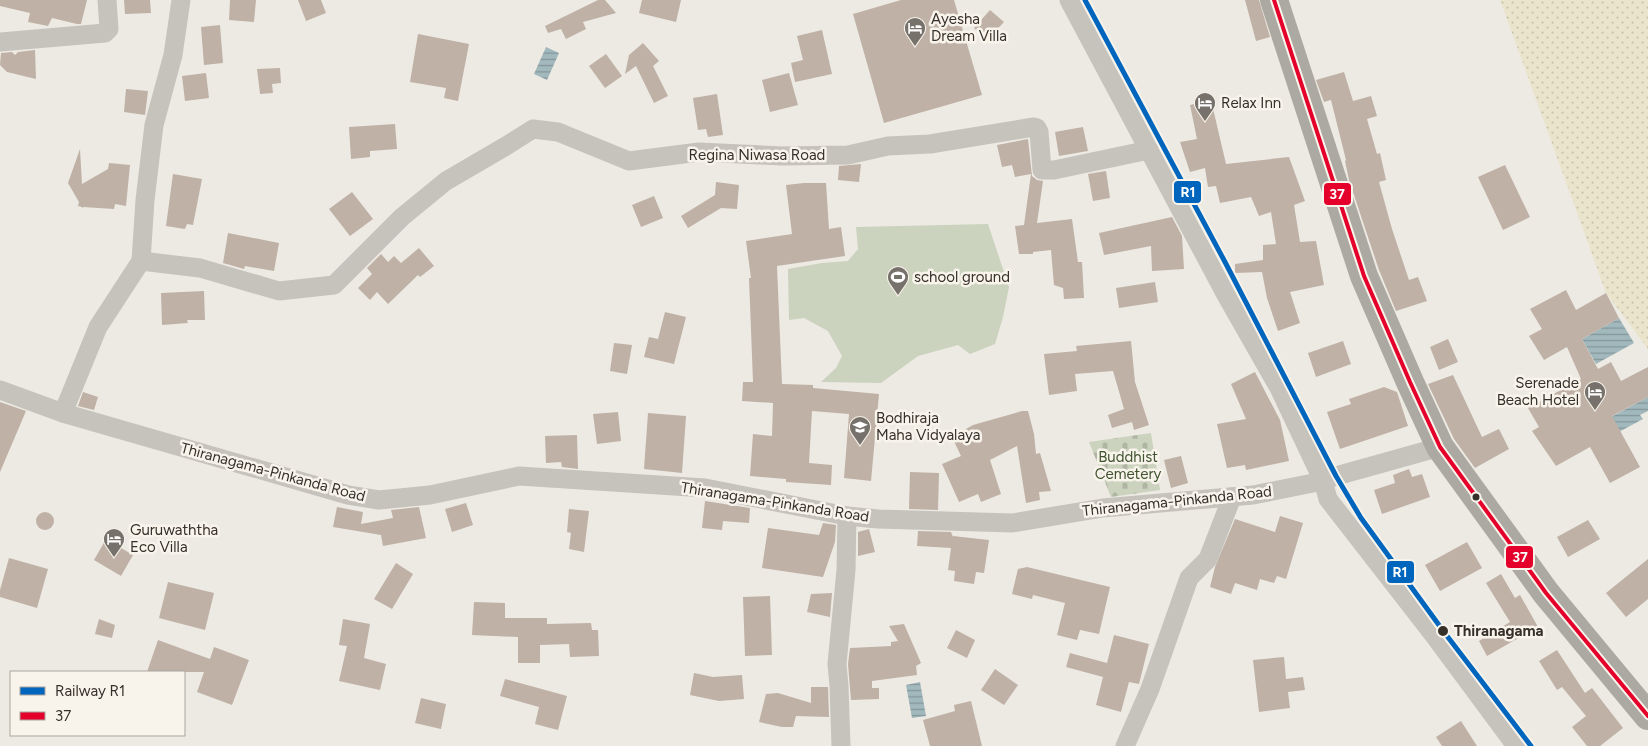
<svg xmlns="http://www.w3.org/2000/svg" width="1648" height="746" viewBox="0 0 1648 746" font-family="Figtree,sans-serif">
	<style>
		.green { fill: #cbd2be }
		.sand { fill: url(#sand-dots) }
		.cemetery { fill: url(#cemetery-stones) }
		.water { fill: url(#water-rules) }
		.building { fill: #bfb1a6 }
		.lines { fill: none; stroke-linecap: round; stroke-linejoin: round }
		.minor { stroke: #c6c2bc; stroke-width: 19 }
		.highway { stroke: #aca9a2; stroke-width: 28 }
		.bus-1-casing { stroke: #f8f4eb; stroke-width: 8 }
		.bus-1 { stroke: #e4002b; stroke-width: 4 }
		.rail-1-casing { stroke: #f8f4eb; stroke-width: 9 }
		.rail-1 { stroke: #0065bd; stroke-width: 5 }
		.bus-dot { fill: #36302a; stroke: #f8f4eb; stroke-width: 2 }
		.labels { text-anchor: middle; stroke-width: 5; stroke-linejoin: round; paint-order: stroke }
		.poi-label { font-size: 15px; fill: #36302a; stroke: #f8f4eb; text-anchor: start }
		.street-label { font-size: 15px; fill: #36302a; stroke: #f8f4eb }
		.park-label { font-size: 15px; fill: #415330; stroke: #f8f4eb }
		.stop-label { font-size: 15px; font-weight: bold; fill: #36302a; stroke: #f8f4eb; text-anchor: start }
		.line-badge { stroke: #f8f4eb; stroke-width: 2 }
		.badge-label { font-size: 14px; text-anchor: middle; font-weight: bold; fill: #fff }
	</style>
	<defs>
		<pattern id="sand-dots" width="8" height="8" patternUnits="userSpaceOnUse" patternTransform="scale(1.25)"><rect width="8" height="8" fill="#ebe4cc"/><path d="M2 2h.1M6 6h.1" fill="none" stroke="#cac4af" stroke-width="1.8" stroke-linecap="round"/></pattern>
		<pattern id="cemetery-stones" width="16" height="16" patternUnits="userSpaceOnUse" patternTransform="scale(1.25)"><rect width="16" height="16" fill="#cbd2be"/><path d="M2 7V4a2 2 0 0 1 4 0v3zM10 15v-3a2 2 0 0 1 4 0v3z" fill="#afb5a3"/></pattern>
		<pattern id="water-rules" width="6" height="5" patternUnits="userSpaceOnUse" patternTransform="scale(1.25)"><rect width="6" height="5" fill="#a1b8bc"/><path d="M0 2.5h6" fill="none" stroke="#849699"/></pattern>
	</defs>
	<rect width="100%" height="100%" fill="#edeae3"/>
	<path class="green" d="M988,224l21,63 -6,30 -8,27 -25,10 -12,-9 -40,11 -37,27 -60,-1 15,-14 6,-12 -14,-25 -24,-13 -15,2 -1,-51 34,-6 26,-2 10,-12 -2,-22z"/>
	<path class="sand" d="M1500,0h148v349l-42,-56z"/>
	<path class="cemetery" d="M1151,433l9,57 -49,7 -22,-55z"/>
	<g class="water">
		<path d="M546,47l13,6 -12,27 -13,-6z"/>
		<path d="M1619,318l15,25 -38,21 -14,-25z"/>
		<path d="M1648,397v14l-8,4 3,4 -39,21 -8,-15z"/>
		<path d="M920,682l6,34 -14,2 -6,-33z"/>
	</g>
	<g class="building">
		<path d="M0,0h87l-6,24h-4l-25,-6 -4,8 -20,-4 2,-9 -30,-7z"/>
		<path d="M124,0h26l1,13 -26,1z"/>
		<path d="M230,0h26l-2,22 -25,-2z"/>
		<path d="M298,0h23l5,13 -20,8z"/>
		<path d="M598,0h7l11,13 -33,9 3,7 -20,10 -5,-10 -13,4 -3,-7z"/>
		<path d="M642,0h39l-5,22 -37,-9z"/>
		<path d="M901,0h53l28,95 -98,28 -31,-109z"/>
		<path d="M1245,0h14l11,37 -14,4z"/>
		<path d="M990,10l14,12 -17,18 -13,-12z"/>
		<path d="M220,25l3,38 -19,2 -3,-38z"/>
		<path d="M822,30l10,44 -37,8 -4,-19 12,-3 -6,-24z"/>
		<path d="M418,34l51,10 -11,57 -14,-3 2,-10 -36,-6z"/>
		<path d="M643,43l16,18 -6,5 15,30 -14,7 -18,-37 -11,8 4,-19z"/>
		<path d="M35,50l1,29 -29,-7 -7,-7 1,-12 11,-1 3,3 3,-3z"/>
		<path d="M606,54l16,22 -17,12 -16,-22z"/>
		<path d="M280,68l1,15 -9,1 1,9 -13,1 -3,-25z"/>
		<path d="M1344,72l9,29 18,-5 6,20 -10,3 10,35 3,-1 6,27 -7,2 13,47 17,51 9,-3 9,24 -31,10 -17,-41 -30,-90 -4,-19 1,-1 -15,-60 -7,2 -8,-22z"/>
		<path d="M206,73l3,25 -24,3 -3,-25z"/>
		<path d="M789,73l9,32 -28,7 -8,-32z"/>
		<path d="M126,89l22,2 -3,24 -21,-3z"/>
		<path d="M717,94l6,41 -15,2 -2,-8 -8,1 -5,-32z"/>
		<path d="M1211,100l15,64 63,-7 16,44 -11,4 6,37 16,-1 8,44 -34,7 10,31 -22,8 -11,-33 -5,-26 -27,1v-9l28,-4v-15l13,-1 -5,-32 -12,4 -8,-19 -31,6 -4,-17 -8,1 -3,-19 -15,4 -10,-30 17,-3 -7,-34z"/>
		<path d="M395,124l2,25 -27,2v6l-19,2 -2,-32z"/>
		<path d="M1083,127l5,24 -29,5 -4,-24z"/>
		<path d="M1028,139l4,37 5,4 6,1 -6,42 35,-4 6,43h4l2,36 -20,1 -1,-11 -9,-3 -3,-35 -18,2v2h-14l-4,-28 9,-1 7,-51 -16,3 -3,-12 -10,2 -5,-22z"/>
		<path d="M80,149l2,35 26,-15 1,-6 21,2 -4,41 -11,-2 -1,5 -31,-2v2l-1,-2 -4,-1 1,-4 -11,-19z"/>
		<path d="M861,164l-2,18 -21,-2 1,-14z"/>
		<path d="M1505,165l25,52 -27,13 -25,-53z"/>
		<path d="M1106,171l4,27 -17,3 -5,-27z"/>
		<path d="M173,174l29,5 -9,46 -6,-1 -2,5 -19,-3z"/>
		<path d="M716,182l23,3 -2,24 -16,-1 -33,20 -7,-12 34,-21z"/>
		<path d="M804,183h22l3,46 12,-2 4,29 -68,10 5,118 31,1v3l66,6 -8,87 -27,-3 5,-64 -37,-3 -3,52 23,2 -1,20 -45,-3v-3l-36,-3 3,-42 19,2 1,-33 -31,-2 1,-19h10l-4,-104h2l-5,-37 46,-7 -6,-49z"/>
		<path d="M352,192l21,27 -23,17 -21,-27z"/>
		<path d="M654,196l9,22 -22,9 -9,-22z"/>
		<path d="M1172,217l10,19 2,33 -32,2 -1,-25 -47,9 -5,-22z"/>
		<path d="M228,233l51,10 -5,28 -29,-5 -1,3 -21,-6z"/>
		<path d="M419,248l15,18 -14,11 -2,-2 -30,29 -11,-12 -7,8 -12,-12 14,-14 -5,-6 14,-14 7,8 6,-6 7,7z"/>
		<path d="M1155,282l3,20 -39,6 -3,-20z"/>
		<path d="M1566,290l10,20 30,-17 13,25 -37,21 16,30 13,-7 10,19 27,-14v30l-36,19 28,51 -30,16 -20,-36 -34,19 -24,-35 7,-4 -11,-19 53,-29 -14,-32 -23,13 -15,-24 13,-7 -12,-20z"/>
		<path d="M204,291l1,29h-18l1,3 -26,2 -1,-32z"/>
		<path d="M665,312l21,5 -12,47 -30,-7 5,-20 9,2z"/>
		<path d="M1448,339l10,23 -19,8 -9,-23z"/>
		<path d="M1131,341l4,41 14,43 -15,5 -2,-8 -20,6 -4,-13 16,-6 -11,-38 -38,3 2,17 -28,4 -5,-41 33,-3 -1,-5z"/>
		<path d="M1343,341l8,23 -35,13 -8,-24z"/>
		<path d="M614,343l18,2 -5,29 -17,-3z"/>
		<path d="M1255,372l25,48 9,41 -43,9 -1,-5 -18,3 -10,-44 29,-5 -15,-35z"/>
		<path d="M1453,375l29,62 17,-8 10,20 -34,19 -21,-29 -26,-55z"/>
		<path d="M1384,387l13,5 11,34 -68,23 -13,-37 24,-8 -2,-5z"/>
		<path d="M83,392l15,5 -4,13 -16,-4z"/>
		<path d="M0,402l26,9 -26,61z"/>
		<path d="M1022,411h6l6,23 2,20 4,-1 11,38 -12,1 1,8 -14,3 -9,-57 -27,14 11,34 -20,8 -3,-8 -19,8 -17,-38 19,-8 -9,-19 21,-12z"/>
		<path d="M618,412l3,29 -24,3 -4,-30z"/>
		<path d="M648,413l38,3 -4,57 -38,-4z"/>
		<path d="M577,435l1,34 -16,-2 -1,-5 -15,1 -1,-27z"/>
		<path d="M1181,456l7,27 -17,5 -7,-28z"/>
		<path d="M1409,469l3,8 10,-3 8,23 -48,17 -8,-24 21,-7 -2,-8z"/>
		<path d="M910,472l29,1 -1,37 -29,-1z"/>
		<path d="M705,501l45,7 -1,15 -26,-2 -1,9 -20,-2z"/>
		<path d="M466,503l7,22 -21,7 -7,-23z"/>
		<path d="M337,507l26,5 -2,12 32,-6 -2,-8 28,-3 7,31 -43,8 -2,-11 -48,-8z"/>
		<path d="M569,509l20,2 -5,41 -15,-3 2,-16 -4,-1z"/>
		<circle cx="45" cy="521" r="9"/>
		<path d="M1280,516l23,7 -17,56 -9,-3 -3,7 -14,-4 -3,11 -22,-7 -4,11 -21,-7 5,-20 20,-48 40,13z"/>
		<path d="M1588,520l12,19 -32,18 -11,-20z"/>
		<path d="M823,523l13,2 -1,17 -12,35 -61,-9 6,-40 51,7z"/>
		<path d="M869,529l6,23 -17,4v-24z"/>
		<path d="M918,531l33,1 2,5v-1l36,4 -5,33 -8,-1 -2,12 -20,-3 1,-10 -7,-1 3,-22 -34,-2z"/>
		<path d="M106,539l27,16 -12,21 -27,-16z"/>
		<path d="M1467,542l15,26 -42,23 -15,-26z"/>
		<path d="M9,558l39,11 -11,39 -37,-11v-7z"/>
		<path d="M1648,559v40l-22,18 -20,-24z"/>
		<path d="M396,563l17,11 -21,35 -18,-10z"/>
		<path d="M1027,567l83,20 -11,47 -19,-4 -3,10 -20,-5 8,-32 -32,-8 -1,4 -20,-5 6,-25z"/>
		<path d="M1501,574l14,24 5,-3 18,32 -51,29 -8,-15 31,-19 -24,-39z"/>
		<path d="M168,582l46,11 -9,37 -46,-12z"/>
		<path d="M832,593l-2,24 -23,-5 4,-18z"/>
		<path d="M770,596l2,59 -27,1 -2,-59z"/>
		<path d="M474,602l31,1v15h42v6l44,-1 1,7h6l1,26 -29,1 -1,-13 -29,1v18h-22v-26l-46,-2z"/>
		<path d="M99,619l16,6 -3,13 -17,-4z"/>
		<path d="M343,619l27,5 -6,34 22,6 -6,26 -41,-9 8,-35 -8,-1z"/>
		<path d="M904,624l17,39 -5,3 1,9 -45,6v7h7v11l-28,1 -3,-36 2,-16 41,-2v-4l7,-1 -9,-15z"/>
		<path d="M956,630l19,10 -8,18 -20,-10z"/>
		<path d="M1114,635l35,9 -10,40 -10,-2 -8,30 -25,-7 7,-28 -37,-10 4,-14 37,10z"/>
		<path d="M158,640l52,19 4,-12 35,13 -17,45 -35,-13 7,-20h-57z"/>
		<path d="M1557,650l28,43 7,-5 31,40 -23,18h-13l-15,-19 14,-11 -24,-29 -5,3 -18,-29z"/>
		<path d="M1284,657l2,22 17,-2 2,13 -17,2 2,16 -31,4 -6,-52z"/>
		<path d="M995,669l23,16 -14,20 -23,-15z"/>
		<path d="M694,673l19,4 29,-2 2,24 -25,2 -29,-6z"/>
		<path d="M505,679l62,17 -9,34 -23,-6 4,-17 -39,-11z"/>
		<path d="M811,687h17l1,30 -33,-1 -3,11h-11l-23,-5 7,-28 12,-1 33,10z"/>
		<path d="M421,698l25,6 -5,25 -26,-6z"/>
		<path d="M971,701l11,45h-52l-7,-26 32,-9 -1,-6z"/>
		<path d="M1461,721l16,25h-35l-6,-9z"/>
	</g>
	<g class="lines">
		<g class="minor">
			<path d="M1069,0l157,295 53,93 44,93 5,18 108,139 80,108"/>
			<path d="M0,42l105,-9 4,-4 -2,-29"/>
			<path d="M141,261l4,-61 9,-75 19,-70 8,-55"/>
			<path d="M0,390l63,23 285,82 31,5 51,-5 89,-19 186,12 142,28 31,3 134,4 91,-15 150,-13 70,-14 13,-5 104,-29"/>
			<path d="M63,413l35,-86 43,-66 59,7 79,23 55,-6 68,-68 44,-36 60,-35 27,-17 25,3 71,29 70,-9 83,4 66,-1 40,-9 42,-2 104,-17 3,1 2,4 3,38h12l95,-20"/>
			<path d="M841,746l-2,-60 -2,-22 9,-94 1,-54"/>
			<path d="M1125,746l25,-57 39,-111 19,-19 24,-62"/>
		</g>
		<path class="highway" d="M1274,0l90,276 46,106 30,65 106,146 102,123"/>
		<g class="bus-1-casing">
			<path id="bus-1" d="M1274,0l90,276 46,106 30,65 106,146 102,123"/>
		</g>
		<use href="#bus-1" class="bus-1"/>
		<g class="rail-1-casing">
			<path id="rail-1" d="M1085,0l140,262 111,214 25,42 83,114 87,114"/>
		</g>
		<use href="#rail-1" class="rail-1"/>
	</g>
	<defs>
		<g id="hotel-pin" transform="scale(1.125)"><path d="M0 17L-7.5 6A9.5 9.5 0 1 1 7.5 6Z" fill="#76716b" stroke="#f8f4eb"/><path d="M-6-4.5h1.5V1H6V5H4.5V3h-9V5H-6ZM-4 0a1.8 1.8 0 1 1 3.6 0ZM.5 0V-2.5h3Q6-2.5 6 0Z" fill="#fff"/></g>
		<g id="stadium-pin" transform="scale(1.125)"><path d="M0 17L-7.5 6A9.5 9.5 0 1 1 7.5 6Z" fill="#76716b" stroke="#f8f4eb"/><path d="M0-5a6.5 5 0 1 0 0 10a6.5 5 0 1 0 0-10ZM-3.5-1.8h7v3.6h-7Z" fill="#fff"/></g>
		<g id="school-pin" transform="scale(1.125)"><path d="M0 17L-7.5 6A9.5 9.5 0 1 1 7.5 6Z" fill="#76716b" stroke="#f8f4eb"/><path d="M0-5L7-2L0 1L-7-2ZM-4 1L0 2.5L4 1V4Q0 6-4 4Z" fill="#fff"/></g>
	</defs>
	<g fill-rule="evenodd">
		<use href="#hotel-pin" x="915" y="28"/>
		<use href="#hotel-pin" x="1205" y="103"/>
		<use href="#stadium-pin" x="898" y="277"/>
		<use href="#hotel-pin" x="1595" y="392"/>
		<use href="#school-pin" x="860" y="427"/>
		<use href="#hotel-pin" x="114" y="539"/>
	</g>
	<g class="bus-dot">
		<circle cx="1476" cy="497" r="4.5"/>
		<circle cx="1443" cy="631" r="6"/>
	</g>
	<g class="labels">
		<g class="poi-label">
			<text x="931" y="24">Ayesha<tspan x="931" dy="17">Dream Villa</tspan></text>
			<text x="1221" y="108">Relax Inn</text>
			<text x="914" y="282">school ground</text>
			<text x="1579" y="388" text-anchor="end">Serenade<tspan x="1579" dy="17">Beach Hotel</tspan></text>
			<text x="876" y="423">Bodhiraja<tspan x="876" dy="17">Maha Vidyalaya</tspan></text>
			<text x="130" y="535">Guruwaththa<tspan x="130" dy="17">Eco Villa</tspan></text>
		</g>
		<g class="street-label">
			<text x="757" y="160">Regina Niwasa Road</text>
			<text transform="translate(273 472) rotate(15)" y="5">Thiranagama-Pinkanda Road</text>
			<text transform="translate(1177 501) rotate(-6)" y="5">Thiranagama-Pinkanda Road</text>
			<text transform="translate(775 502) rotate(9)" y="5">Thiranagama-Pinkanda Road</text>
		</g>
		<g class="park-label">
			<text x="1128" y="462">Buddhist<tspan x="1128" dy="17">Cemetery</tspan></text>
		</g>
		<g class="stop-label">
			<text x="1454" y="636">Thiranagama</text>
		</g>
	</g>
	<g class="line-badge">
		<rect x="1173" y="180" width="29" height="24" rx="5" fill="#0065bd"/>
		<rect x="1323" y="182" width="29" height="24" rx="5" fill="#e4002b"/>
		<rect x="1505" y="545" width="29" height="24" rx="5" fill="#e4002b"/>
		<rect x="1386" y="560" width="29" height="24" rx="5" fill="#0065bd"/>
	</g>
	<g class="badge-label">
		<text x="1188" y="197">R1</text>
		<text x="1337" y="199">37</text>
		<text x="1520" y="562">37</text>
		<text x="1400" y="577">R1</text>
	</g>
	<rect x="10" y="671" width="175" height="65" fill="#f8f4eb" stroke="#aaa69e"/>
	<rect x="20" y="687" width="25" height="8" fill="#0065bd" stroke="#aaa69e"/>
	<text x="55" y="696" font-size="15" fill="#36302a">Railway R1</text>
	<rect x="20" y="712" width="25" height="8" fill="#e4002b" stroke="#aaa69e"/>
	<text x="55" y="721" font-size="15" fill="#36302a">37</text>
</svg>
